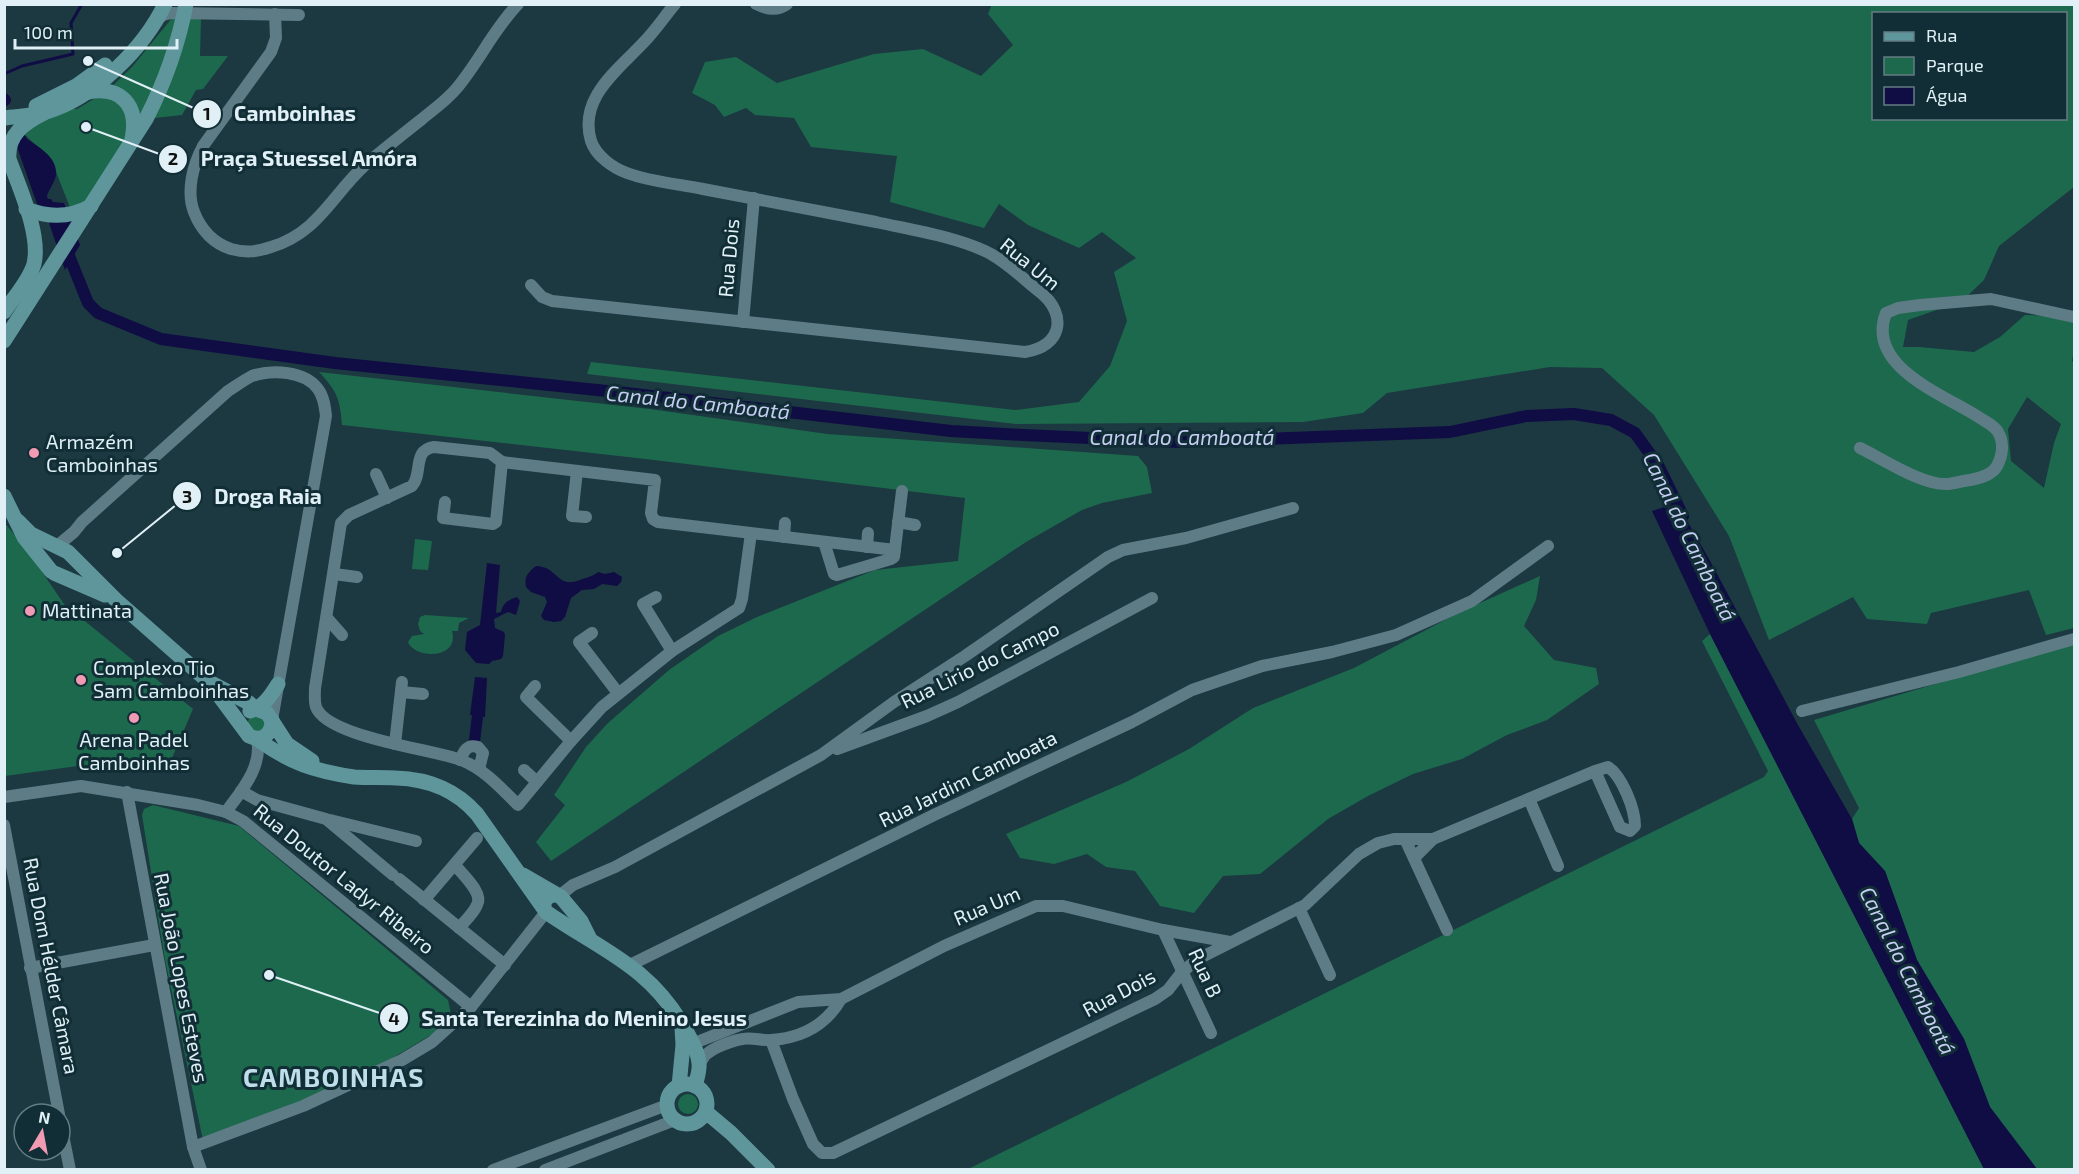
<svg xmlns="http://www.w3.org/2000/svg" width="2079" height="1174" viewBox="0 0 2079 1174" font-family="'Exo 2',sans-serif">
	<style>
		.green { fill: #1d694d; fill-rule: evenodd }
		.water { fill: #100c44 }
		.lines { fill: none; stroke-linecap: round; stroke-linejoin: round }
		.stream { stroke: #100c44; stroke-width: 3 }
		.canal { stroke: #100c44; stroke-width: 12 }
		.street { stroke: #5e7c86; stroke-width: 12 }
		.secondary { stroke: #5e969c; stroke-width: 15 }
		.poi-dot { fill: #f19ab3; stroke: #112e36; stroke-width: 2 }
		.labels { text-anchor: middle; stroke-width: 6; stroke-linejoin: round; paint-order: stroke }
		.street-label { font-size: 20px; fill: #e0f0f6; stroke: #112e36 }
		.poi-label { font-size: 20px; fill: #e0f0f6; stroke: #112e36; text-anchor: start }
		.water-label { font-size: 21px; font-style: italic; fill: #c6cdf2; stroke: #112e36 }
		.district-label { font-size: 26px; font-weight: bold; letter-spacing: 1.5px; fill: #bedee9; stroke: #112e36 }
		.leader { fill: none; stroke: #e0f0f6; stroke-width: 2 }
		.callout-dot { fill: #e0f0f6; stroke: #112e36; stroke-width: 2 }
		.mark-label { font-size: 18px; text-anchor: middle; font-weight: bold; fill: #111 }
		.callout-label { font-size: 21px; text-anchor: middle; font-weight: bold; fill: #e0f0f6; stroke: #112e36; stroke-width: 6; stroke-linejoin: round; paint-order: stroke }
	</style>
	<rect width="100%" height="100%" fill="#1c3841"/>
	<g class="green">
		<path d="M992,4l1082,1v182l-75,59 -15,34 -22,21 -54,19 -5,27h16l55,5 26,-15 25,-22 36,1 13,7v26l-2,12 2,1v266l-28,7 -17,-45 -98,23 -4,11 -60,-5 -14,-22 -84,43 -40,-104 -75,-121 -52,-47 -52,-1 -163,26 -24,20 -60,9 -287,2 -429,-50 4,-12 424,48 64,-8 31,-36 17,-45 -13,-49 22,-14 -34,-26 -23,16 -51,-23 -29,-21 -15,24 -94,-26 7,-46 -86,-9 -17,-29 -39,-3 -9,-7 -22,9 -9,-12 -23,-12 13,-31 31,-5 41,26 97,-29 49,-5 58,27 32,-31 -25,-31zM1874,14h192v104h-192zM2027,397l34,27 -7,19 -10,45 -33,-27 -3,-32z"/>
		<path d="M172,18l29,1 -1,37h28l-25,33 -7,1 -14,25 -36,4 -68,109 -27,-69 -26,-24 11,-12 32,-14h9l30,-18 25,-24z"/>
		<path d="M319,372l331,37 177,25 311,22 9,11 5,26 -50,10 -20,7 -56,32 -475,319 -15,-19 29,-37 -11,-10 32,-48 22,-24 61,-53 49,-34 39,-19 118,-47 83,-9 7,-63 -311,-38 -312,-35c-2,-26 -5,-34 -23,-53z"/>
		<path d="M4,522l23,28 37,54 129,105 -27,63 -81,-7 -80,11z"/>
		<path d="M415,539l17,2 -4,29 -16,-1z"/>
		<path d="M1540,576l-4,24 -12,26 30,34 42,8 3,16 -52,36 -40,15 -45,24 -49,15 -45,22 -40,23 -68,55 -37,2 -29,37 -34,-7 -25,-35 -29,-4 -19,-13 -33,10 -34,-6 -14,-24 120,-52 63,-33 64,-41 101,-40 106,-56z"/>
		<path d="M425,615l44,3 -10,5 -1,8h-6c8,29 -38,28 -44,11l4,-6 12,-2 -4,-3 -2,-7 2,-7z"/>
		<path d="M1710,634l274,535 -1018,1 798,-393 4,-6 -66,-130z"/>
		<path d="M2074,643v526h-37l-47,-62 -26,-68 -47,-79 -32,-89 -26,-28 -7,-24 7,-11 -45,-88z"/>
		<path d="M262,714l5,14 -12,6 -8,-11 3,-6z"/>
		<path d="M153,805l86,21 209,174 3,14 -2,10 -123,74 -122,47 -39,-185 -23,-145 2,-6z"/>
		<circle cx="688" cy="1104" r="10"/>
	</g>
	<g class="water">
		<path d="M27,139c12,8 31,19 29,36 -1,7 -8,16 -10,23l1,1h4l2,3 11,1 16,42 -15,25 -44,-130z"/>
		<path d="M1677,503l32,56 89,166 54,94 7,24 26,28 32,89 47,79 26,68 47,62h-53l-274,-535 -58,-123z"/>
		<path d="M487,563l13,2 -4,48 5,-1c2,-9 7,-12 16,-15l3,4 -4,14 -8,-3 -14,7 1,9 9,4 1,3 -2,21 -2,3 -9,2 -3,3 -13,-1 -11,-13 2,-18 13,-7z"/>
		<path d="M536,566c23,1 20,23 44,14 7,-3 12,-3 18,-8l7,2 9,-2 8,5 -1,5 -4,4 -15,-2 -8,5 -12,1 -11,8 -6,19 -4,4 -7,1 -10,-2 -3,-4 6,-14 -2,-5 -14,-5 -5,-5c-2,-10 2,-15 10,-21z"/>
		<path d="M475,677l12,1 -2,39h-2l-3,25 -11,-2 3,-25h-2z"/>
	</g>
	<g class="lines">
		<path class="stream" d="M4,74l18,-8 51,-12 -2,-31 11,-19"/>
		<g class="canal">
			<path d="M4,99l1,1"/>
			<path d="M21,140l21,60 7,14"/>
			<path d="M65,246l23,57 10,10 63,26 174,24 291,30 325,38 72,4 157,7 270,-10 76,-16 48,-2 37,6 24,13 23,32 25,51"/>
		</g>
		<g class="street">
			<path d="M756,4c10,5 21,8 31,0"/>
			<path d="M275,14l1,24 -5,14 -68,94c-10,19 -17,45 -9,66 7,18 19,31 37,37 15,4 25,3 40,-2 47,-14 61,-52 94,-82 19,-16 38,-31 57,-46 12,-10 25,-19 34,-30 23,-27 37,-59 62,-85"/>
			<path d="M156,20l7,-5 8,-2 128,2"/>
			<path d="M531,285l11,12 10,4 473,51c37,-5 43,-38 15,-60 -17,-13 -35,-32 -55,-41 -33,-15 -73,-21 -109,-29 -58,-11 -116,-22 -173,-33 -25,-5 -52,-7 -76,-16 -14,-5 -31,-17 -36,-32 -13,-43 27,-71 52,-98 12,-12 21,-26 32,-39"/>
			<path d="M743,322l11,-124"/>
			<path d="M1860,448c23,11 63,38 88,36 7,-1 15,-3 22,-4 10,-2 22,-5 27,-14 6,-11 7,-24 1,-34 -4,-7 -12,-10 -18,-14 -35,-23 -115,-51 -94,-105l12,-5 22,-3 71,-6 83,18"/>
			<path d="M577,471l-5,45 14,1"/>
			<path d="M376,474l11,24"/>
			<path d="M445,502l-2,16 50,6 3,-2 6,-60"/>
			<path d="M898,522l17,3"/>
			<path d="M751,533l-9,66 -3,9 -67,43 -70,56 -31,34 -53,64c-17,-17 -34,-36 -57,-45 -30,-11 -134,-23 -145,-53 -2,-6 -1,-13 -1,-19l26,-165 8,-8 63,-29c11,-12 0,-36 22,-39l56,6 12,9 153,18 -4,33 2,6 5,3 237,28"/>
			<path d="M784,537l1,-14"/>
			<path d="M824,542l10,32 3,1 54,-16 3,-2 8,-66"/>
			<path d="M57,546l17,-14 8,-10 146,-131c8,-5 16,-11 24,-15 20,-7 53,-5 66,13 6,8 7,18 8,27l-54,304"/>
			<path d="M867,547l1,-14"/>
			<path d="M334,574l23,3"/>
			<path d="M656,597l-13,7 29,47"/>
			<path d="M327,618l15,17"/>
			<path d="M592,633l-13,9 39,51"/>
			<path d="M535,686l-9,11 45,44"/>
			<path d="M401,692l22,2"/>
			<path d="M1802,711l157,-39 115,-33"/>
			<path d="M395,744l7,-62"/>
			<path d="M837,749l90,-33 31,-14 194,-104"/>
			<path d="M460,760c4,-9 7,-16 18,-13l5,6 -4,16"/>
			<path d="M524,770l13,12"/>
			<path d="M241,791l16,9 69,19 67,56"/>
			<path d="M127,792l66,355 8,23"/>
			<path d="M4,797l77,-11 117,19 28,7 17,9 228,186"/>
			<path d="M1529,799l29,67"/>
			<path d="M226,812c15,-21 37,-45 31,-73"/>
			<path d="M330,820l86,21"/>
			<path d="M4,825l55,289"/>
			<path d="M1405,839l42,91"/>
			<path d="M1414,858l19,-19"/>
			<path d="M455,865c7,9 29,28 22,40 -4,9 -12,16 -18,23"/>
			<path d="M399,879l106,86"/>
			<path d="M559,896l14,-11 42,-18 206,-112 73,-53 71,-46 143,-99 15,-7 63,-12 107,-30"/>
			<path d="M424,900l53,-62"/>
			<path d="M1299,908l31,67"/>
			<path d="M1163,930l48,103"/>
			<path d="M630,965l304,-150 198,-93 60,-32 70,-24 70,-14 64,-17 76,-34 76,-55"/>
			<path d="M30,968l124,-23"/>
			<path d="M771,1040l22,59 20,45 9,9h11l322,-154 13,-9 14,-18 16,-13 107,-54 54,-51 19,-11 16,-4h39l162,-68 13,-4c14,9 27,42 27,59l-5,5 -10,-4 -25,-56"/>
			<path d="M692,1044l106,-42 43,-3 103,-53 92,-40h27l100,24 67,12"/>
			<path d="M699,1064c3,-3 5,-9 9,-11 7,-6 26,-13 35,-14 9,-2 19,2 28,1 30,-2 55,-15 70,-41"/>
			<path d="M60,1120l10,50"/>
			<path d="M193,1147l110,-41 99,-46 30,-18 39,-35 75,-95"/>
			<path d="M493,1170l174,-65"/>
			<path d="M545,1170l130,-50"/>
		</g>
		<g class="secondary">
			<path d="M88,92c33,-6 51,13 44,47"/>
			<path d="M36,106l40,-20 29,-21"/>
			<path d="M4,118c14,-2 29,-2 42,-6 48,-14 98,-64 119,-108"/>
			<path d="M26,209c23,9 44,9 65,-3"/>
			<path d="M4,312c10,-15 25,-31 30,-48 7,-30 -15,-77 -25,-105 -2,-24 15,-36 35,-46"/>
			<path d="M4,341l142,-222c19,-37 32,-73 40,-115"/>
			<path d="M4,496l20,41 27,34"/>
			<path d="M18,521l13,13 37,18 50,50 91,80 40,54c13,6 23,-1 23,-16"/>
			<path d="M54,573l51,22"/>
			<path d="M213,684l36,19 7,6 11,4 20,31 25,17"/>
			<path d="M250,711c14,-4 21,-16 28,-27"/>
			<path d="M257,739c33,24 57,32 97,38 14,1 28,0 42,1 32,1 60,12 81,36l67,95"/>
			<path d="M523,875l38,22 20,24 9,18"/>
			<path d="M556,895c-10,0 -15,8 -10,17 55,38 104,54 139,117 6,10 13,23 14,34 1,7 -2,16 -4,23"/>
			<circle cx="687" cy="1104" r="20"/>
			<path d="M679,1086l4,-41 -1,-17"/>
			<path d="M706,1112l25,21 37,37"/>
		</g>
	</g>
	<g class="poi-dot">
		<circle cx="34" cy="453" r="6"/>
		<circle cx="30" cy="611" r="6"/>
		<circle cx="81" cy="680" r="6"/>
		<circle cx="134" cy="718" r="6"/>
	</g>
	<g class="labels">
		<g class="street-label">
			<text transform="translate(729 258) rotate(-85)" y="7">Rua Dois</text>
			<text transform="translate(1030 264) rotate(39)" y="7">Rua Um</text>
			<text transform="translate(980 665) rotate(-26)" y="7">Rua Lirio do Campo</text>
			<text transform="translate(968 779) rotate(-26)" y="7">Rua Jardim Camboata</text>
			<text transform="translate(344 879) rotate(39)" y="7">Rua Doutor Ladyr Ribeiro</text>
			<text transform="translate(987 906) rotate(-23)" y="7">Rua Um</text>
			<text transform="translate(51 966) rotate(79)" y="7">Rua Dom Hélder Câmara</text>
			<text transform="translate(1205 973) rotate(65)" y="7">Rua B</text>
			<text transform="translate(181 978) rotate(79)" y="7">Rua João Lopes Esteves</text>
			<text transform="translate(1119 993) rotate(-28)" y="7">Rua Dois</text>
		</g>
		<g class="poi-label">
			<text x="46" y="449">Armazém<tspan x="46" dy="23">Camboinhas</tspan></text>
			<text x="42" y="618">Mattinata</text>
			<text x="93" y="675">Complexo Tio<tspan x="93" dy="23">Sam Camboinhas</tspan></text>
			<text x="134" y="747" text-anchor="middle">Arena Padel<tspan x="134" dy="23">Camboinhas</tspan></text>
		</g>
		<g class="water-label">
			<text transform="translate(698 403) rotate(6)" y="7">Canal do Camboatá</text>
			<text x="1182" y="445">Canal do Camboatá</text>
			<text transform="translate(1689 537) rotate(64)" y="7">Canal do Camboatá</text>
			<text transform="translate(1907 971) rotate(63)" y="7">Canal do Camboatá</text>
		</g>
		<g class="district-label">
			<text x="334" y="1087">CAMBOINHAS</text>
		</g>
	</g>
	<path class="leader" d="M88 61L207 114M86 127L173 159M117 553L187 496M269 975L394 1018"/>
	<g class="callout-dot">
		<circle cx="88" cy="61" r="6"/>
		<circle cx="86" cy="127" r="6"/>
		<circle cx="117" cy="553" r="6"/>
		<circle cx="269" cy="975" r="6"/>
		<circle cx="207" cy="114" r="15"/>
		<circle cx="173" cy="159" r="15"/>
		<circle cx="187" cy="496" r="15"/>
		<circle cx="394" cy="1018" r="15"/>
	</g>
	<g class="mark-label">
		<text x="207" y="120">1</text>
		<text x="173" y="165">2</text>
		<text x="187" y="503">3</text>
		<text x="394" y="1025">4</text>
	</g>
	<g class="callout-label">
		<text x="295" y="121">Camboinhas</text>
		<text x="309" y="166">Praça Stuessel Amóra</text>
		<text x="268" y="504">Droga Raia</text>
		<text x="584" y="1026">Santa Terezinha do Menino Jesus</text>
	</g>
	<rect width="2079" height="1174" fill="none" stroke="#e0f0f6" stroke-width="12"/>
	<rect x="1872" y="12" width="195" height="108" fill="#112e36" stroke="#647c83" stroke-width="1.5"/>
	<rect x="1884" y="32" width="30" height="9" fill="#5e969c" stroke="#647c83" stroke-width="1.5"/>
	<text x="1926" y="42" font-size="18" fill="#e0f0f6">Rua</text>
	<rect x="1884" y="57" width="30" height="18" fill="#1d694d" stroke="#647c83" stroke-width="1.5"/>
	<text x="1926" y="72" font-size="18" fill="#e0f0f6">Parque</text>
	<rect x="1884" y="87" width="30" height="18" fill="#100c44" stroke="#647c83" stroke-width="1.5"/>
	<text x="1926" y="102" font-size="18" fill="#e0f0f6">Água</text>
	<g transform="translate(42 1132) rotate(10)"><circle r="28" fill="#112e36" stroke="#647c83" stroke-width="1.5"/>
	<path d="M0-4.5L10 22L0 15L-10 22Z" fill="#f19ab3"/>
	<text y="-9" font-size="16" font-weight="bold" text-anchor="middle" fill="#e0f0f6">N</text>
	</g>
	<path d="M15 39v9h162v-9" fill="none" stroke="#e0f0f6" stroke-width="3"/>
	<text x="24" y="39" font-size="18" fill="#e0f0f6" stroke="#112e36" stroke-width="4.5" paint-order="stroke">100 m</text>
</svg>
